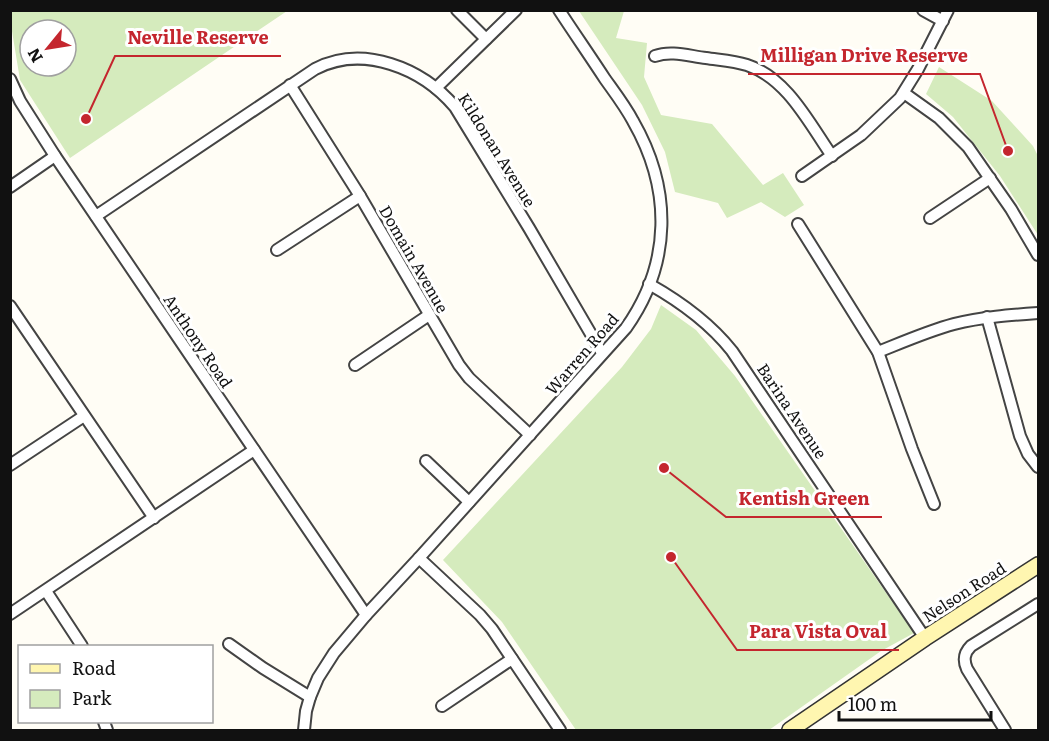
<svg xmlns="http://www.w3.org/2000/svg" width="1049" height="741" viewBox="0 0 1049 741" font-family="Literata,serif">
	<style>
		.green { fill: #d5ebbd; fill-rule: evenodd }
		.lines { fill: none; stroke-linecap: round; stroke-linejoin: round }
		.minor-casing { stroke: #444; stroke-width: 14 }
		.secondary-casing { stroke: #333; stroke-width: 18 }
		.minor { stroke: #fff; stroke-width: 10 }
		.secondary { stroke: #fff6b0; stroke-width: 15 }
		.labels { text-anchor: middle; stroke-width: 6; stroke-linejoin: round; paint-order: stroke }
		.street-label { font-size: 16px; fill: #111; stroke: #fff }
		.leader { fill: none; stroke: #c4262e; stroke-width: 2 }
		.callout-dot { fill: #c4262e; stroke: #fff; stroke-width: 2 }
		.callout-label { font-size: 18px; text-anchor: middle; font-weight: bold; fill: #c4262e; stroke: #fff; stroke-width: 6; stroke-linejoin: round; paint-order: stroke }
	</style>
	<rect width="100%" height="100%" fill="#fffdf5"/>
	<g class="green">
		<path d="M10,11l1,-1 276,1 -217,147 -50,-78 -9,-55zM30,30h36v36h-36z"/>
		<path d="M579,11h45l-8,27 31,5 -3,34 17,38 51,9 51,61 20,-12 21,32 -19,12 -24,-15 -34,16 -9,-15 -43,-11 -10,-40 -23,-47z"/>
		<path d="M939,67l53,34 41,45 5,10v79l-38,-59 -47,-59 -27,-23z"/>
		<path d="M661,305l35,25 39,46 179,257 -33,18 -112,79h-193l-74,-108 -59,-62 179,-193 29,-38z"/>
	</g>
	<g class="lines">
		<g class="minor-casing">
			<g id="minor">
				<path d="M457,10l29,29"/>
				<path d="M923,10l20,11"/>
				<path d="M655,56c16,-6 34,0 51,2 13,2 28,3 41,7 40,13 62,58 85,91"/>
				<path d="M10,79l10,22 35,55 311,459"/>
				<path d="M290,85l70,111 99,169 10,13 61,57"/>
				<path d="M436,88l80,-78"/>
				<path d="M904,93l35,25 29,29 43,62 27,46"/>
				<path d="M802,176l59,-41 39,-37 18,-29 30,-59"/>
				<path d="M10,187l45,-31"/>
				<path d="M96,216l219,-147c48,-25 107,-1 140,38l74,121 73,125"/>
				<path d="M930,218l60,-40"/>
				<path d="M798,224l80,128 34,97 22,55"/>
				<path d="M277,250l83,-54"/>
				<path d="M649,284c32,18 60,38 83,67l193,287"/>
				<path d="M10,306l144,212"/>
				<path d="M987,317l33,119 8,18 10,13"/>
				<path d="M878,352c25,-10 50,-21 76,-28 28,-7 56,-9 84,-11"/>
				<path d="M355,365l74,-50"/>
				<path d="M426,461l43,41"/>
				<path d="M10,465l74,-49"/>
				<path d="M419,558l61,57 12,14 68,101"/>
				<path d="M46,591l36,55"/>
				<path d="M10,614l244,-164"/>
				<path d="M229,644l34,24 47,29"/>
				<path d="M442,706l70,-47"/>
				<path d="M104,722l3,8"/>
				<path d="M304,730l2,-19 4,-14 8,-19 16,-25 32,-38 53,-57 207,-230c46,-65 46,-139 7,-207 -8,-15 -18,-28 -28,-42 -15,-23 -31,-46 -46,-69"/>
				<path d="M1005,730l-38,-61c-4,-9 -3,-16 4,-23l67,-42"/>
			</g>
		</g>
		<g class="secondary-casing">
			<path id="secondary" d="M790,730l135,-92 113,-73"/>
		</g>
		<use href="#minor" class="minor"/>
		<use href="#secondary" class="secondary"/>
	</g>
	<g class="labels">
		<g class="street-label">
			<text transform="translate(497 150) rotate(58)" y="6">Kildonan Avenue</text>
			<text transform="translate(414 259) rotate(60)" y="6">Domain Avenue</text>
			<text transform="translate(198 341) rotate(56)" y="6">Anthony Road</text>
			<text transform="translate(582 354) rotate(-49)" y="6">Warren Road</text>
			<text transform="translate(792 411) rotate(56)" y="6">Barina Avenue</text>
			<text transform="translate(964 592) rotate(-33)" y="6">Nelson Road</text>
		</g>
	</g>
	<path class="leader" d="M86 119L115 56H281M1008 151L980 74H748M664 468L726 517H882M671 557L737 650H899"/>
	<g class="callout-dot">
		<circle cx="86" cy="119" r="6"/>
		<circle cx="1008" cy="151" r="6"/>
		<circle cx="664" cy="468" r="6"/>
		<circle cx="671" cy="557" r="6"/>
	</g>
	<g class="callout-label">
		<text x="198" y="44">Neville Reserve</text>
		<text x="864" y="62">Milligan Drive Reserve</text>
		<text x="804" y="505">Kentish Green</text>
		<text x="818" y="638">Para Vista Oval</text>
	</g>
	<rect width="1049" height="741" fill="none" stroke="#111111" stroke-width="24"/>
	<rect x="18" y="645" width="195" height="78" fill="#ffffff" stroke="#a0a0a0" stroke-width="1.5"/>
	<rect x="30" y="664" width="30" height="9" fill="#fff6b0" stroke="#a0a0a0" stroke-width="1.5"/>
	<text x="72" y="675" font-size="18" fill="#111111">Road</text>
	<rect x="30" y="690" width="30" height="18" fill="#d5ebbd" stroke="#a0a0a0" stroke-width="1.5"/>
	<text x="72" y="705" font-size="18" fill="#111111">Park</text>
	<g transform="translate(48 48) rotate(240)"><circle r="28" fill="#ffffff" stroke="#a0a0a0" stroke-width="1.5"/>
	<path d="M0-4.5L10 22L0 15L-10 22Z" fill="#c4262e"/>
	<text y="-9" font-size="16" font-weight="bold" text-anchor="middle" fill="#111111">N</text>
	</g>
	<path d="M839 711v9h152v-9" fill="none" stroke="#111111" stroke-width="3"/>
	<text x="848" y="711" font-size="18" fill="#111111" stroke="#ffffff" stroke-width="4.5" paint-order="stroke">100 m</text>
</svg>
